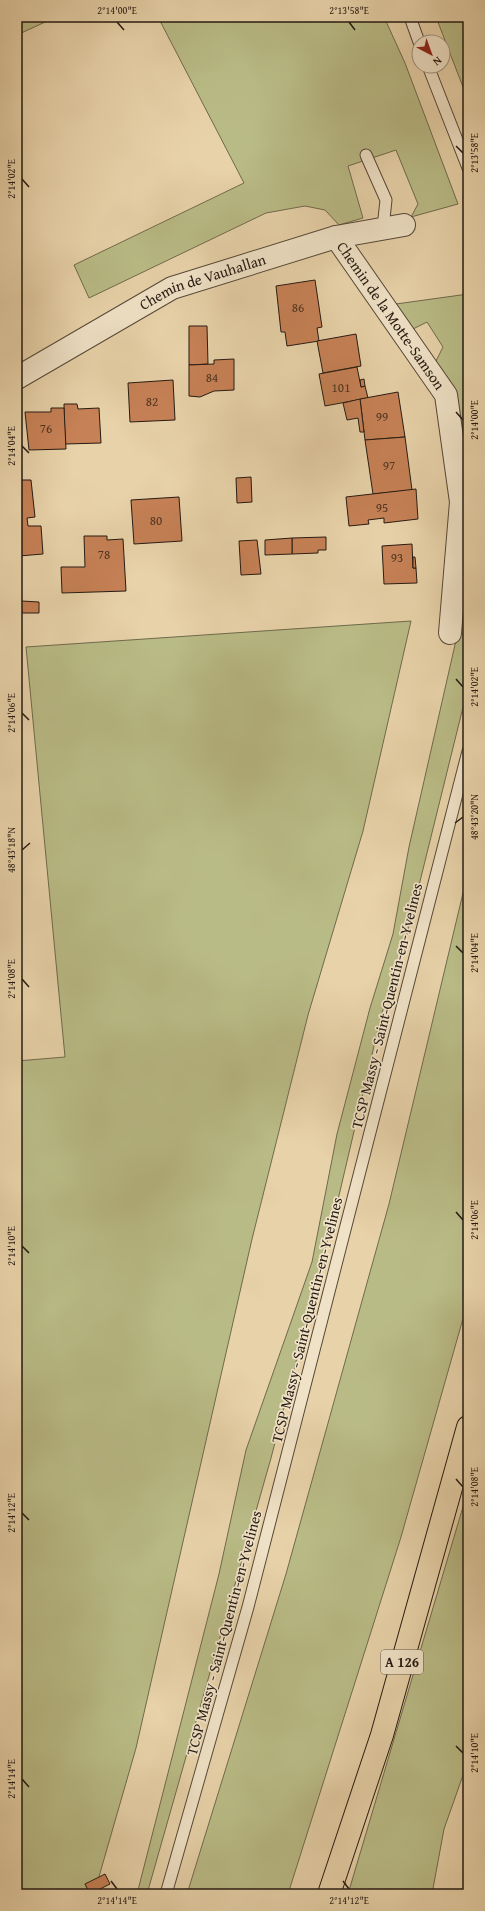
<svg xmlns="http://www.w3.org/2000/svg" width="485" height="1911" viewBox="0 0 485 1911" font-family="'Gentium Book Plus',serif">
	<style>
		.green { fill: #b9bb86; stroke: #6f6a4c }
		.building { fill: #c78156; stroke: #251a12 }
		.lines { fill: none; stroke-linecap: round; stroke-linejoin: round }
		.lane-casing { stroke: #564838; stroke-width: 13 }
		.street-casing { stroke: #564838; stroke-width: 24 }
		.highway-casing { stroke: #251a12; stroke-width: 24 }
		.lane { stroke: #f0e2c7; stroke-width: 11 }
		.street { stroke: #f0e2c7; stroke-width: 22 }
		.highway { stroke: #e8d2a9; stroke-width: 22 }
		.ticks { fill: none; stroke: #251a12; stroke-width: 1.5 }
		.labels { text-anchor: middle; stroke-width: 3.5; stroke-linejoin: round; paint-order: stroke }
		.number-label { font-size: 13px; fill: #4e3423 }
		.shield { fill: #f0e2c7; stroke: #625648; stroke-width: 1 }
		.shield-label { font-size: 14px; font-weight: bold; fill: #251a12 }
		.street-label { font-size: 15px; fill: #251a12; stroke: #f0e2c7 }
		.neatline { fill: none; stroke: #251a12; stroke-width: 1.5 }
		.ticks-label { font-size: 10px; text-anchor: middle; fill: #251a12 }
	</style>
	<rect width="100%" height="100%" fill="#e8d2a9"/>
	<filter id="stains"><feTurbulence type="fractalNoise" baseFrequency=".005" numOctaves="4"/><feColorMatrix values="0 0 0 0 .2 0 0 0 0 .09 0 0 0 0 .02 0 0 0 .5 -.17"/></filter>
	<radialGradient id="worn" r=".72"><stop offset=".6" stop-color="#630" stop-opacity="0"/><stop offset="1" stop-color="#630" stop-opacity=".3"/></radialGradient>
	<g class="green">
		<path d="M17,17h39l-39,18z"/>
		<path d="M158,17h226l21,46 53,141 -47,13 7,-13 -22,-54 -48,16 15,52 -24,7 -14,-15 -20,-4 -39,7 -177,85 -15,-33 170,-82z"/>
		<path d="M436,17h32v83z"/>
		<path d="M468,294v133l-5,1 -9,-29 -19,-36 8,-16 -16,-25 -14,7 -17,-25z"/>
		<path d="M468,612v75l-62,251 -25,78 -44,188 -66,254 -124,436h-10l82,-320 27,-124 66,-188 25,-128 33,-126 23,-74 16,-87 53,-233z"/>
		<path d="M411,621l-48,210 -55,184 -56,224 -116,509 -42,146h-77v-833l48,-4 -39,-410z"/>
		<path d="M468,872v429l-67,236 -113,357h-101l99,-320 103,-370z"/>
		<path d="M468,1490v271l-24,68 -12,65h-84z"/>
	</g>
	<g class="building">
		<path d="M315,280l7,47 -5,1 2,13 -32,5 -2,-14h-4l-5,-46z"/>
		<path d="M189,326h18l1,38 -19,1z"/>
		<path d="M356,334l5,32 -38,7 -6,-32z"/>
		<path d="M234,359v31l-20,1 -14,6 -11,-1v-31l25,-1v-4z"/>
		<path d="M357,367l4,20 4,-1 3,12 -43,8 -6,-32z"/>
		<path d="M364,379l1,7 -4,1 -1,-7z"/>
		<path d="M173,380l2,40 -45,2 -2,-39z"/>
		<path d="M398,392l7,45 -40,3 -5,-41z"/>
		<path d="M360,399l4,33h-4l-2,-14 -11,2 -4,-17z"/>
		<path d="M64,404h13l1,5 21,-1 2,35 -36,1z"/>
		<path d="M51,408h13l2,41 -37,1 -4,-38h26z"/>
		<path d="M405,437l7,53 -39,4 -8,-54z"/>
		<path d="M251,477l1,25 -15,1 -1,-25z"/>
		<path d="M17,480h14l4,37 -8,1 1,8h13l2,28 -24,2z"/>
		<path d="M416,489l2,30 -34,4v-5l-16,2 1,4 -20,2 -3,-29z"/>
		<path d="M179,497l3,44 -48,3 -3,-44z"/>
		<path d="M84,536h23v4l16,-1 3,52 -64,2 -1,-26h24z"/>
		<path d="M326,537v13h-8v3l-26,1v-16z"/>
		<path d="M292,538v16l-27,1v-15z"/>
		<path d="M257,540l4,34 -20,1 -2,-34z"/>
		<path d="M412,544l1,24h3l1,15 -33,1 -2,-38z"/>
		<path d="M413,557h2l1,11h-3z"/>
		<path d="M21,601l18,1v11h-17z"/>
		<path d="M105,1874l5,10 -20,10 -5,-10z"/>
		<path d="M62,1889l3,5h-11z"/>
	</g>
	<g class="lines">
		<g class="lane-casing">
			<g id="lane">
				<path d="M410,17l9,25"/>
				<path d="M428,66l40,102"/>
				<path d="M366,155l20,45 -3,28"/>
				<path d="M166,1894l82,-287 220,-856"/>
			</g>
		</g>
		<g class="street-casing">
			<g id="street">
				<path id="s1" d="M336,237l110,158 15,107 -11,131"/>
				<path id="s2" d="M17,378l155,-90 164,-51 68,-12"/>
			</g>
		</g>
		<g class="highway-casing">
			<path id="highway" d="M329,1894l53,-159 86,-308"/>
		</g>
		<use href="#lane" class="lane"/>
		<use href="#street" class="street"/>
		<use href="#highway" class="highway"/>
	</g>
	<path class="ticks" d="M117,22l7,8M349,22l6,8M456,146l7,7M22,179l7,8M456,412l7,8M22,446l7,7M456,679l7,8M22,713l7,7M455,823l8,-6M22,850l8,-7M456,946l7,7M22,979l7,8M456,1212l7,8M22,1246l7,7M456,1479l7,8M22,1513l7,7M456,1746l7,7M22,1779l7,8M111,1881l6,8M343,1881l6,8"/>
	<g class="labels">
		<g class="number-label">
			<text x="298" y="312">86</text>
			<text x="212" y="382">84</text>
			<text x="341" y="392">101</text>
			<text x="152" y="406">82</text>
			<text x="382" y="421">99</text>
			<text x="46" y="433">76</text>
			<text x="389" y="470">97</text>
			<text x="382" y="512">95</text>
			<text x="156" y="525">80</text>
			<text x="104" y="559">78</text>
			<text x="397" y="562">93</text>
		</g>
		<rect class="shield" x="381" y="1650" width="42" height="24" rx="3"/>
		<g class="shield-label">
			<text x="402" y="1667">A 126</text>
		</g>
		<g class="street-label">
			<text dy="5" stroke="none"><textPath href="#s2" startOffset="210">Chemin de Vauhallan</textPath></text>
			<text dy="5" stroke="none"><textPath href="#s1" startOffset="96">Chemin de la Motte-Samson</textPath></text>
			<text transform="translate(387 1006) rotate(-76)" y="5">TCSP Massy - Saint-Quentin-en-Yvelines</text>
			<text transform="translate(307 1320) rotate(-76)" y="5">TCSP Massy - Saint-Quentin-en-Yvelines</text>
			<text transform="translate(224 1633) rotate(-75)" y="5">TCSP Massy - Saint-Quentin-en-Yvelines</text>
		</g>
	</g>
	<rect width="485" height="1911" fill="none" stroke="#e8d2a9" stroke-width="44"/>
	<g transform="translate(431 54) rotate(139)"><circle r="19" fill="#f0e2c7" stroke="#9f927f"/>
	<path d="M0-3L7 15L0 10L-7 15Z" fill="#8f2418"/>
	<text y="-6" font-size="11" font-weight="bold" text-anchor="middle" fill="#251a12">N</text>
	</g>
	<rect x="22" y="22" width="441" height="1867" class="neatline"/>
	<g class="ticks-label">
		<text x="117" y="14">2°14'00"E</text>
		<text x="349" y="14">2°13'58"E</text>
		<text transform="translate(474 153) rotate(-90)" y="4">2°13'58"E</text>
		<text transform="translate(11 179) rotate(-90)" y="4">2°14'02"E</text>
		<text transform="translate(474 420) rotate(-90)" y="4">2°14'00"E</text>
		<text transform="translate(11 446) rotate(-90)" y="4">2°14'04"E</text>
		<text transform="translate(474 687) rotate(-90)" y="4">2°14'02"E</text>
		<text transform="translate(11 713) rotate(-90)" y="4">2°14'06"E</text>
		<text transform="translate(474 817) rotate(-90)" y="4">48°43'20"N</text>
		<text transform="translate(11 850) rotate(-90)" y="4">48°43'18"N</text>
		<text transform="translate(474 953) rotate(-90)" y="4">2°14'04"E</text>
		<text transform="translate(11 979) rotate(-90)" y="4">2°14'08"E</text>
		<text transform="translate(474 1220) rotate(-90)" y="4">2°14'06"E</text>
		<text transform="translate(11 1246) rotate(-90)" y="4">2°14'10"E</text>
		<text transform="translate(474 1487) rotate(-90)" y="4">2°14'08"E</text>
		<text transform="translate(11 1513) rotate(-90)" y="4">2°14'12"E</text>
		<text transform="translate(474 1753) rotate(-90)" y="4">2°14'10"E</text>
		<text transform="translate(11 1779) rotate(-90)" y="4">2°14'14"E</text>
		<text x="117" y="1904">2°14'14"E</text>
		<text x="349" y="1904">2°14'12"E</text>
	</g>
	<rect width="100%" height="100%" filter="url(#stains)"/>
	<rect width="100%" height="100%" fill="url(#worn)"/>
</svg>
